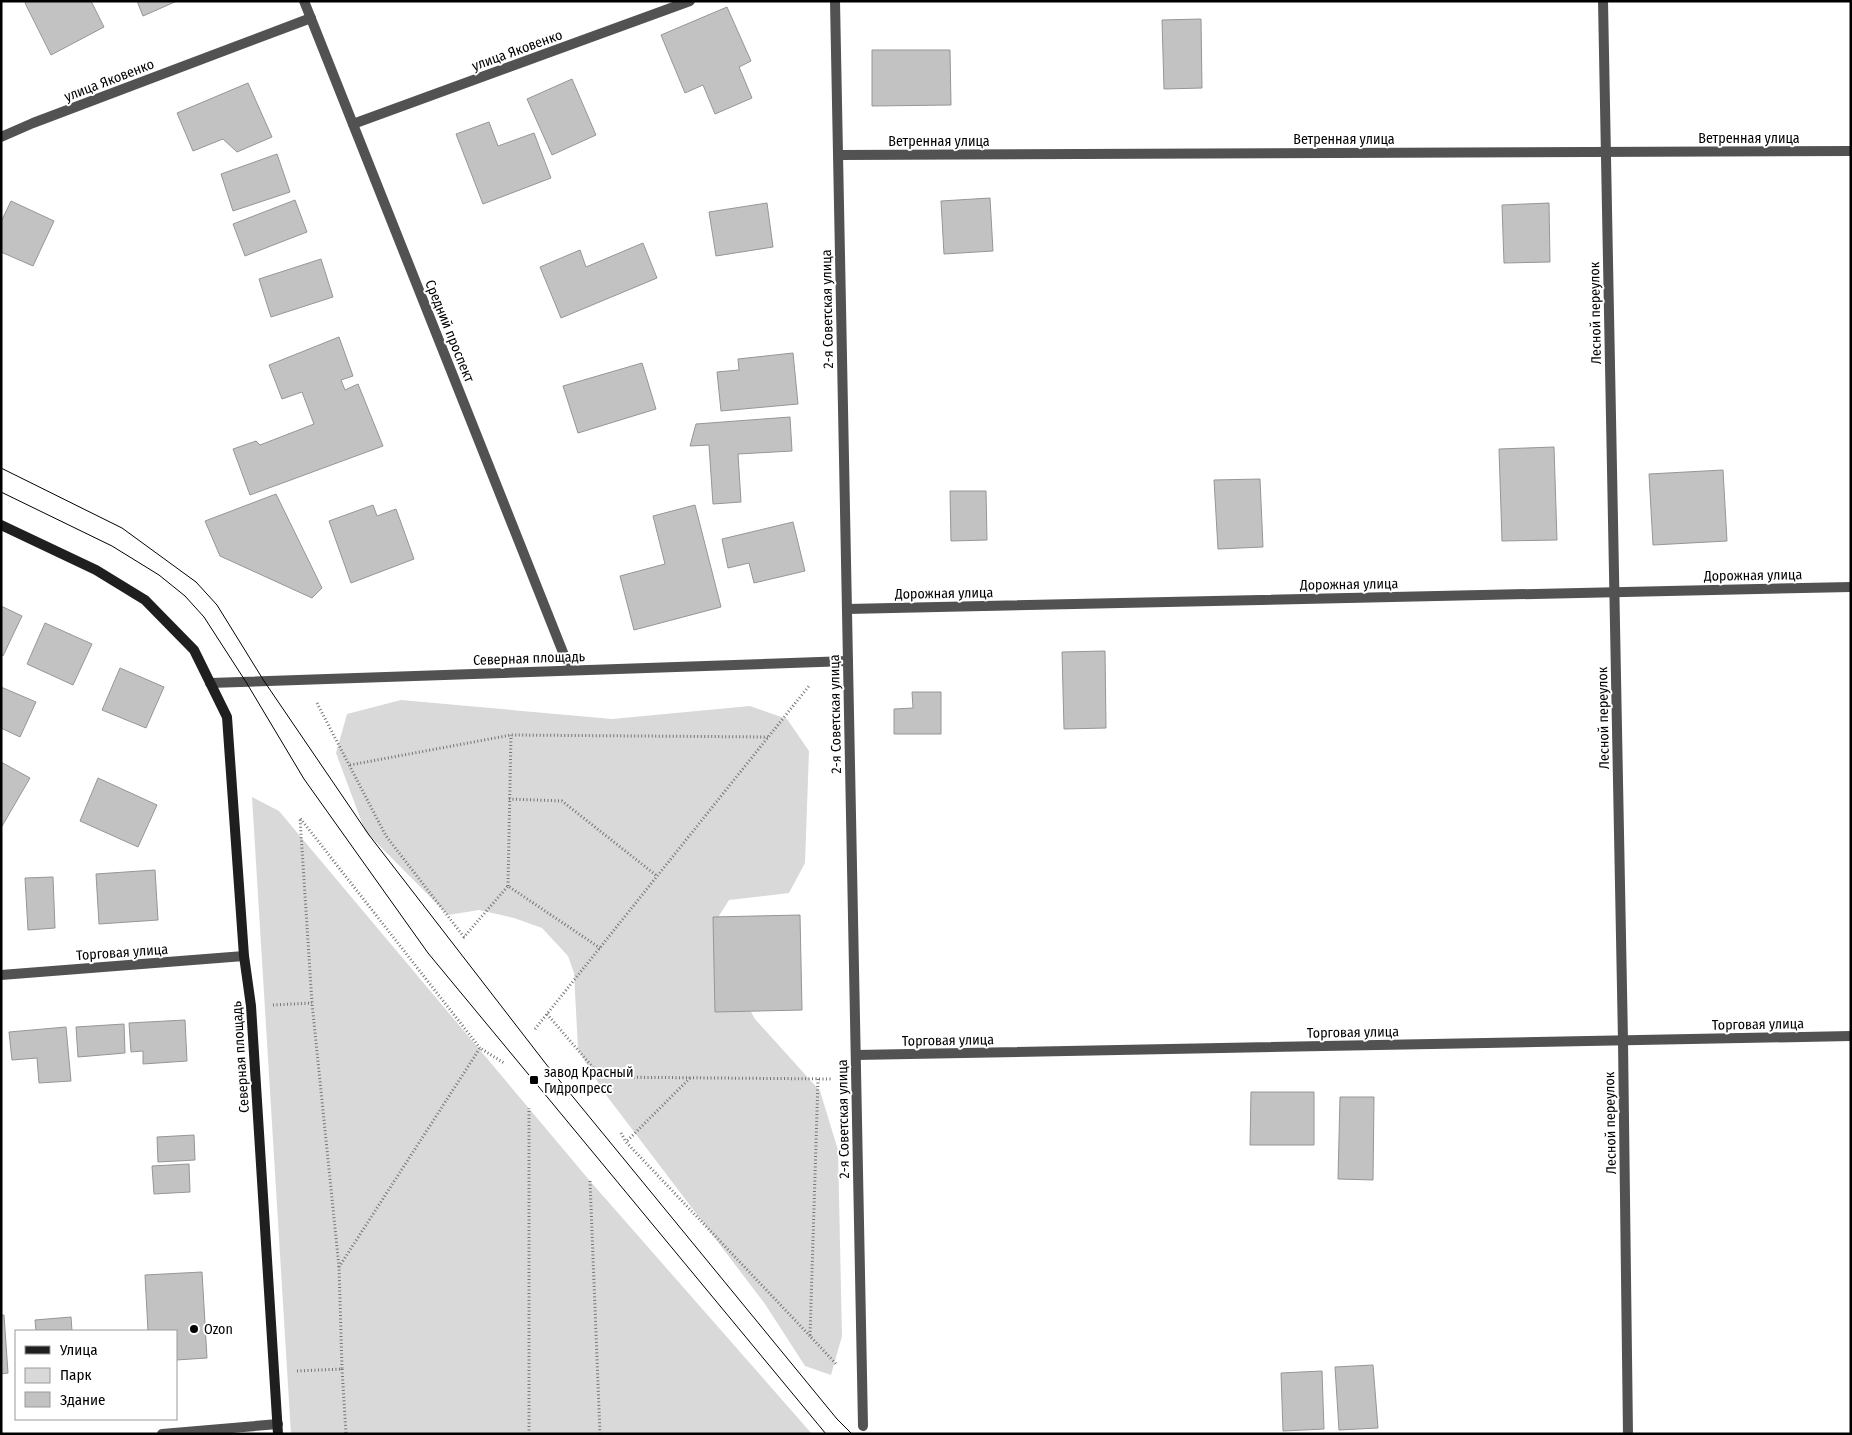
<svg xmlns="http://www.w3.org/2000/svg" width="1852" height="1435" viewBox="0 0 1852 1435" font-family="'Fira Sans Condensed',sans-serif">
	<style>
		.green { fill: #d9d9d9 }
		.building { fill: #c2c2c2; stroke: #969696 }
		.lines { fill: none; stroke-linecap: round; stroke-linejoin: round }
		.path { stroke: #747474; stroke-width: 3; stroke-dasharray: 1 2.5; stroke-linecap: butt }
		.minor { stroke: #525252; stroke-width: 10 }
		.tertiary { stroke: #525252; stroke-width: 10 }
		.secondary { stroke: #1f1f1f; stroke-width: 10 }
		.tram { stroke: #000; stroke-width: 1 }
		.poi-dot { fill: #000; stroke: #fff; stroke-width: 2 }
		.labels { text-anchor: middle; stroke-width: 4; stroke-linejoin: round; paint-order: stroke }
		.street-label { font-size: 14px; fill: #000; stroke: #fff }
		.poi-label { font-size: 14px; fill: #000; stroke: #fff; text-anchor: start }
	</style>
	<rect width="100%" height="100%" fill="#fff"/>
	<g class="green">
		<path d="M401,700l211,19 138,-13 37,13 22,32 -4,112 -16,30 -60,7 -12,19 8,46 30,54 65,72 18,59 4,186 -11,39 -26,-9 -40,-62 -162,-213 -25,-42 -4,-76 -6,-17 -26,-28 -28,-10 -35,-8 -31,5 -83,-84 -29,-78 11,-39z"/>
		<path d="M252,797l27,14 311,370 222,253h-521z"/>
	</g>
	<g class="building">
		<path d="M28,1h63l13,26 -53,28 -26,-52z"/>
		<path d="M137,1h40l-34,15z"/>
		<path d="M727,7l24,54 -12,6 13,31 -37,16 -12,-29 -18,8 -24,-58z"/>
		<path d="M1201,19l1,69 -38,1 -2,-69z"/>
		<path d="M872,50h78l1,55 -79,1z"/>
		<path d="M572,79l24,56 -44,20 -25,-56z"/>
		<path d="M248,83l24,54 -35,15 -14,-13 -30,12 -16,-38z"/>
		<path d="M489,122l9,24 36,-13 17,45 -68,26 -27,-70z"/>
		<path d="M277,154l13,38 -57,19 -12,-37z"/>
		<path d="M990,198l3,53 -49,3 -3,-53z"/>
		<path d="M295,200l12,32 -62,24 -12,-32z"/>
		<path d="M11,201l43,20 -21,45 -32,-14v-30z"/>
		<path d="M767,203l6,44 -57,9 -7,-44z"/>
		<path d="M1549,203l1,59 -46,1 -2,-58z"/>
		<path d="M643,243l14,35 -96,40 -21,-51 40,-17 6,17z"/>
		<path d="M321,259l12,38 -62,20 -12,-38z"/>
		<path d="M339,337l14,39 -12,4 4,10 13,-6 25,62 -133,49 -17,-46 23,-8 4,4 54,-21 -12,-32 -20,7 -13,-34z"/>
		<path d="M793,353l5,51 -77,7 -4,-39 22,-2 -1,-11z"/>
		<path d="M642,363l14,46 -78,24 -15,-47z"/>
		<path d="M790,417l2,34 -54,3 3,48 -28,2 -4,-59 -19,1 6,-22z"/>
		<path d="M1554,447l3,93 -55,1 -3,-92z"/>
		<path d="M1723,470l4,71 -74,4 -4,-71z"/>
		<path d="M1260,479l3,68 -45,2 -4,-69z"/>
		<path d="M950,491h36l1,49 -36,1z"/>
		<path d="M276,494l46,94 -10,10 -92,-42 -15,-35z"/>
		<path d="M373,505l4,11 19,-7 18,50 -63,24 -22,-62z"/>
		<path d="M695,505l26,102 -87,23 -14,-54 45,-12 -12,-48z"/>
		<path d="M793,522l12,49 -51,12 -5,-20 -21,5 -6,-29z"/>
		<path d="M1,606l21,10 -19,40 -2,-1z"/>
		<path d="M45,623l47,21 -19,41 -46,-21z"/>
		<path d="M1105,651l1,77 -42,1 -2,-77z"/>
		<path d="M120,668l44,19 -18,41 -44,-18z"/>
		<path d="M1,687l35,15 -16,35 -19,-9z"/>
		<path d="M912,692h29v42h-47v-25l19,-1z"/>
		<path d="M1,762l29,16 -29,50z"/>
		<path d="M98,778l59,27 -19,42 -58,-26z"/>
		<path d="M155,870l3,50 -59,4 -3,-50z"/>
		<path d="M53,877l2,51 -27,2 -3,-52z"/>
		<path d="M800,915l2,95 -87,2 -2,-95z"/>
		<path d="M185,1020l2,41 -44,3v-13l-12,1 -2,-29z"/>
		<path d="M124,1024l1,29 -47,4 -2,-30z"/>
		<path d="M66,1027l5,54 -32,2 -2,-25 -25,2 -3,-28z"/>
		<path d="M1251,1092h63v53h-64z"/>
		<path d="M1340,1097h34l-1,83 -35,-1z"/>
		<path d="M194,1135l1,25 -37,2 -1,-25z"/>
		<path d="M189,1164l1,28 -36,2 -2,-28z"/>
		<path d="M202,1272l5,86 -31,2v-29h-28l-3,-56z"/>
		<path d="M1,1315h3l4,58 -7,1z"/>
		<path d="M71,1317l1,14h-36l-1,-11z"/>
		<path d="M1373,1365l5,63 -39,2 -4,-63z"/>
		<path d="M1322,1371l2,58 -41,2 -2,-58z"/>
	</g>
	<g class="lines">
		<g class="path">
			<path d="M317,703l69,133 78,101 44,-51 92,62"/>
			<path d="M350,765l161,-30 257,2"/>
			<path d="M509,799l53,2 95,75"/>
			<path d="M508,886l3,-151"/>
			<path d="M273,1005l39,-2"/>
			<path d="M547,1014l54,63 231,2"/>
			<path d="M535,1029l274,-343"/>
			<path d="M690,1078l-64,64 184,194"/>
			<path d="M818,1079l-8,257 27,29"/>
			<path d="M621,1133l5,9"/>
			<path d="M590,1181l10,253"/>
			<path d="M339,1267l-27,-264 -12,-185 180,230"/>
			<path d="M342,1369l4,65"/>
			<path d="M297,1371l45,-2 -3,-102 141,-219 24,15"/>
			<path d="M529,1434v-326"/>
		</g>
		<g class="minor">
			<path d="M304,1l266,669"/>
			<path d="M835,1l28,1425"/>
			<path d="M1603,1l20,1040 5,393"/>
			<path d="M353,124l337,-123"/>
			<path d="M1,137l32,-14 278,-105"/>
			<path d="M838,155l1013,-4"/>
			<path d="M847,609l1004,-22"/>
			<path d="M210,683l638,-22"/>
			<path d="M1,975l243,-19"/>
			<path d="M856,1055l995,-19"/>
		</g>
		<path class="tertiary" d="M162,1434l116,-10"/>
		<path class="secondary" d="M1,525l95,45 49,30 49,50 33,67 17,239 7,50 27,428"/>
		<g class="tram">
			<path d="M1,468l121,60 74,54 21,23 47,76 105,154 177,229 291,355 15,15"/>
			<path d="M1,492l111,54 47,29 26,21 19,21 42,65 58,97 124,174 398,481"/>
		</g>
	</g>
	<g class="poi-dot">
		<rect x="529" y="1075" width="10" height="10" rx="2.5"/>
		<circle cx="194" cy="1329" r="5"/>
	</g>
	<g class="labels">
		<g class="street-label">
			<text transform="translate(517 50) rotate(-20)" y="5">улица Яковенко</text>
			<text transform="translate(109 80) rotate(-21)" y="5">улица Яковенко</text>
			<text x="1749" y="143">Ветренная улица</text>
			<text x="1344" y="144">Ветренная улица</text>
			<text x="939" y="146">Ветренная улица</text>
			<text transform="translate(827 309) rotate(-91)" y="5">2-я Советская улица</text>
			<text transform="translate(1595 313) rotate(-91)" y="5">Лесной переулок</text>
			<text transform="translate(450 331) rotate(68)" y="5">Средний проспект</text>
			<text transform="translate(1753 575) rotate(-1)" y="5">Дорожная улица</text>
			<text transform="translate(1349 584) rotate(-1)" y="5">Дорожная улица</text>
			<text transform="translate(944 593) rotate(-1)" y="5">Дорожная улица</text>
			<text transform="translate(529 658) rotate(-2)" y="5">Северная площадь</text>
			<text transform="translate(835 714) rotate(-91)" y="5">2-я Советская улица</text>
			<text transform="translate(1603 718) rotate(-91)" y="5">Лесной переулок</text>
			<text transform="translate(122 952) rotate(-4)" y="5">Торговая улица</text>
			<text transform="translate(1758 1024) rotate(-1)" y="5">Торговая улица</text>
			<text transform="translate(1353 1032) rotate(-1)" y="5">Торговая улица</text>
			<text transform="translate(948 1040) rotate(-1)" y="5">Торговая улица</text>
			<text transform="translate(240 1057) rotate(-94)" y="5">Северная площадь</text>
			<text transform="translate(843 1119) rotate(-91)" y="5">2-я Советская улица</text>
			<text transform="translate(1610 1123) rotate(-91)" y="5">Лесной переулок</text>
		</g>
		<g class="poi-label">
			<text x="544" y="1077">завод Красный<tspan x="544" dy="16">Гидропресс</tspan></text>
			<text x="204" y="1334">Ozon</text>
		</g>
	</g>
	<rect width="1852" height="1435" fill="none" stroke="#000000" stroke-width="5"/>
	<rect x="15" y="1330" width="162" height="90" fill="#ffffff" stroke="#999999"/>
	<rect x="25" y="1346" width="25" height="8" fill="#1f1f1f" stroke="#999999"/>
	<text x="60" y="1355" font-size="15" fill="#000000">Улица</text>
	<rect x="25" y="1368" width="25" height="15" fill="#d9d9d9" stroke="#999999"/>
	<text x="60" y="1380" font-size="15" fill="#000000">Парк</text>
	<rect x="25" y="1392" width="25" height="15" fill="#c2c2c2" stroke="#999999"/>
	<text x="60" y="1405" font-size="15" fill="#000000">Здание</text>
</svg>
